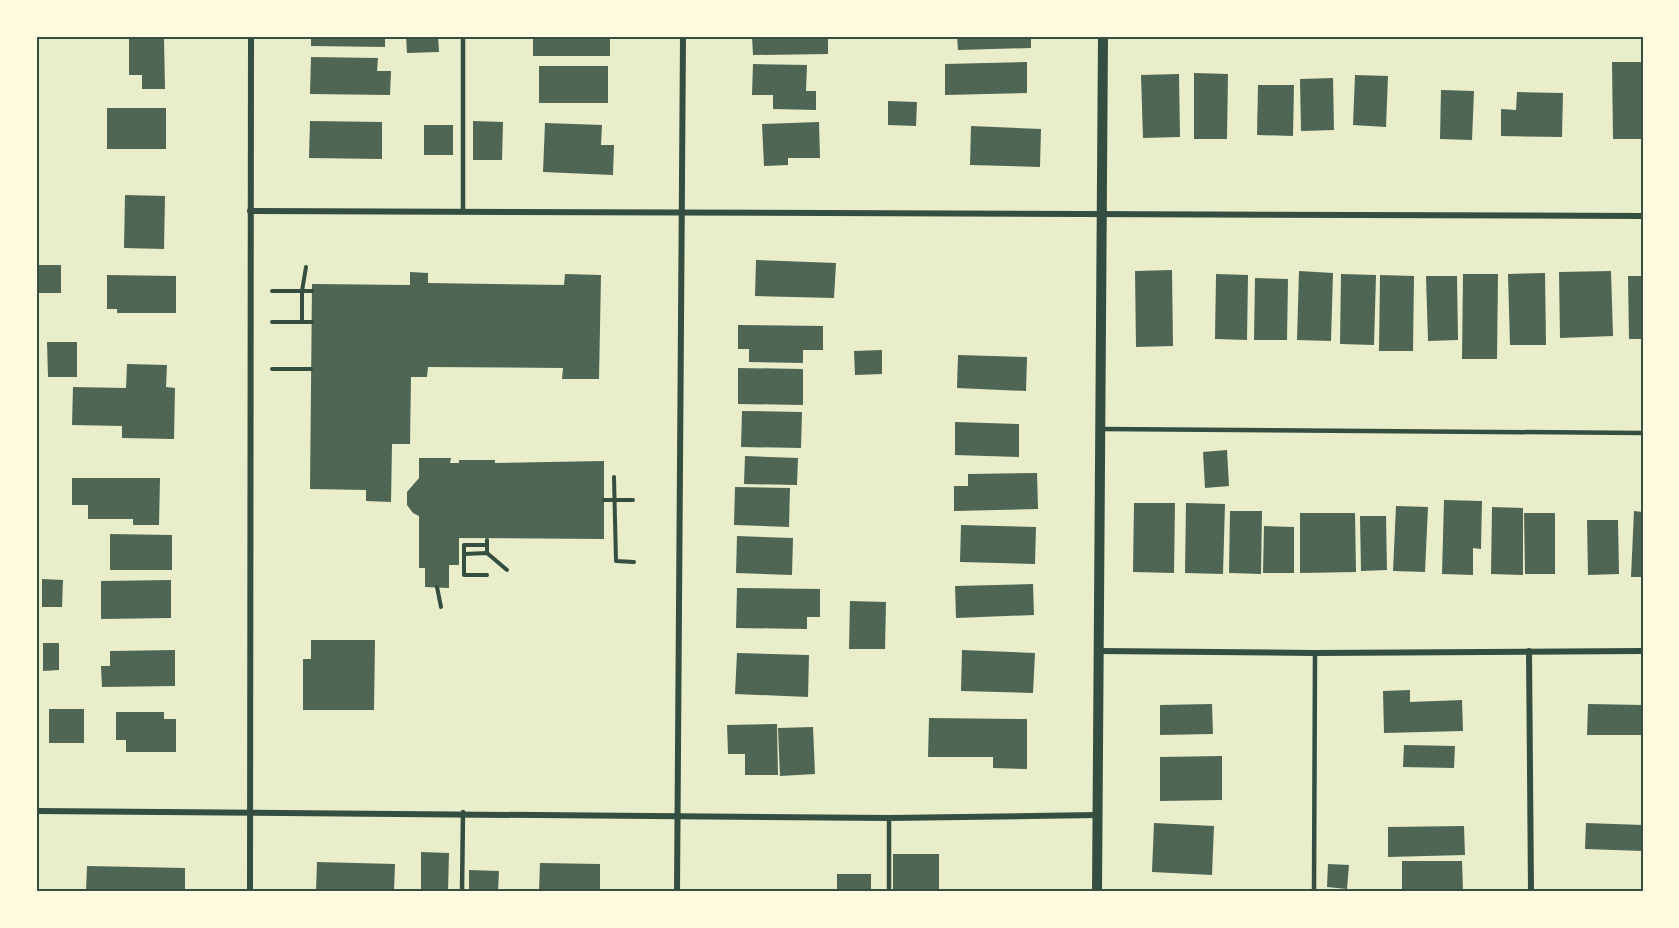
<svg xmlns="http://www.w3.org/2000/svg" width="1679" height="928" viewBox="0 0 1679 928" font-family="Helvetica,sans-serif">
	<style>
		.building { fill: #4f6655 }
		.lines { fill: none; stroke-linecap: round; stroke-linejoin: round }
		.path { stroke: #344e41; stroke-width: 4 }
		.service { stroke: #344e41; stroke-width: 4.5 }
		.minor { stroke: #344e41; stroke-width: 6 }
		.tertiary { stroke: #344e41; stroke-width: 10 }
		.neatline { fill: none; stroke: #344e41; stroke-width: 2 }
	</style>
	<rect width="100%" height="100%" fill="#e9edc9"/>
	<g class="building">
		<path d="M311,36h74v11l-74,-1z"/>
		<path d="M406,36h32l1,16 -32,1z"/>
		<rect x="533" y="36" width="77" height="20"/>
		<path d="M752,36h76v18l-75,1z"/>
		<path d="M957,36h74v12l-73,2z"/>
		<path d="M164,37l1,52h-23v-14h-13v-37z"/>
		<path d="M311,57l67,1 -1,13h14l-1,24 -80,-1z"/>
		<path d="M1027,62v31l-82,2v-31z"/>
		<path d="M1612,62h31v77h-30z"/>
		<path d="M753,64l54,1 -1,26h10v19l-43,-1v-14h-21z"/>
		<rect x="539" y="66" width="69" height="37"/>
		<path d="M1194,73l34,1 -1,65h-33z"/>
		<path d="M1179,74l1,63 -37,1 -2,-63z"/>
		<path d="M1355,75l33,1 -2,51 -33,-2z"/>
		<path d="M1333,78l1,52 -33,1 -1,-52z"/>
		<path d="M1258,85h36l-1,51 -36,-1z"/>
		<path d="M1441,90l33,1 -2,49 -32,-1z"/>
		<path d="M1517,92l46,1 -1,44 -61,-1v-27l15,1z"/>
		<path d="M888,101l29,1 -1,24 -28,-1z"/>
		<rect x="107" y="108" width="59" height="41"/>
		<path d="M310,121l72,1v37l-73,-1z"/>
		<path d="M473,121l30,1 -1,38h-29z"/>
		<path d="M819,122l1,36h-32v7l-24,1 -2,-42z"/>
		<path d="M545,123l57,2 -1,20h13l-1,30 -70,-3z"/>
		<rect x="424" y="125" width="29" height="30"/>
		<path d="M971,126l70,3 -1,38 -70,-2z"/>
		<path d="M125,195l40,1 -1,53 -40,-1z"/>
		<path d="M756,260l80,3 -2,35 -79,-2z"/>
		<rect x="36" y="265" width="25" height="28"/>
		<path d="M1172,270l1,76 -37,1 -1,-76z"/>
		<path d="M1299,271l34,2 -2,68 -34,-1z"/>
		<path d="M1611,271l2,65 -53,2 -1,-66z"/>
		<path d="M410,272l18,1v10l136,2 1,-11 36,1 -2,104h-37l1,-11 -135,-1 -1,10h-16l-1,67h-18l-1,58 -25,-1v-11l-56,-1 2,-205 98,1z"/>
		<path d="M1545,273l1,72h-36l-2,-71z"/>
		<path d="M1216,274l32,1 -1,65 -32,-1z"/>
		<path d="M1341,274l35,1 -2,70 -34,-1z"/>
		<path d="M1463,274h35l-1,85h-35z"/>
		<path d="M107,275l69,1v37h-59v-4h-10z"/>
		<path d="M1380,275l34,1 -1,75h-34z"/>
		<path d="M1426,276h31l1,64 -30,1z"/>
		<path d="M1628,276h15v63h-14z"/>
		<path d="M1255,278l33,1 -1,61h-33z"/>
		<path d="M738,325l85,1v24h-20v13l-54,-1v-13h-11z"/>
		<path d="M47,342h30v35h-29z"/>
		<path d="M882,350v24l-27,1 -1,-24z"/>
		<path d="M958,355l69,2 -1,34 -69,-3z"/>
		<path d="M127,364l40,1 -1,22 9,1 -1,51 -52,-1v-12l-50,-1 1,-38 53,1z"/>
		<path d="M738,368l65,1v36l-65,-1z"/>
		<path d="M742,411l60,1 -1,36 -60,-1z"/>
		<path d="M955,422l64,2v33l-64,-2z"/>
		<path d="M1227,450l2,36 -24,2 -2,-36z"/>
		<path d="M745,456l53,2 -1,27 -53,-1z"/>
		<path d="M419,458h32l-1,5h9v-3h36v3l109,-2v78l-145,-1v27h-10v23l-24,-1v-19h-6v-52l-6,-3 -6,-8v-13l12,-14z"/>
		<path d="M1037,473l1,36 -84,2v-25h14v-12z"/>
		<path d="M72,478h88l-1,47h-26v-6h-45v-14h-16z"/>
		<path d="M735,487l55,1 -1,39 -55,-2z"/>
		<path d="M1444,500l38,1 -1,48 -8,-1v27l-31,-1z"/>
		<path d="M1134,503h41l-1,70 -41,-1z"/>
		<path d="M1186,503l39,1 -2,70 -38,-1z"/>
		<path d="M1396,506l32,1 -3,65 -32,-1z"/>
		<path d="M1492,507l31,1v67l-32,-1z"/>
		<path d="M1230,511h32l-1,63 -32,-1z"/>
		<path d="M1634,511l9,1v65h-12z"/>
		<path d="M1300,513h55l1,59 -56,1z"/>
		<path d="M1524,513h31v61h-30z"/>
		<path d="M1360,516h26l1,54 -26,1z"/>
		<path d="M1587,520h31l1,54 -31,1z"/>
		<path d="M961,525l75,2 -1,37 -75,-2z"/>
		<path d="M1264,526l30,1v46h-31z"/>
		<path d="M110,534l62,1v35h-62z"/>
		<path d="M737,536l56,2 -1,37 -56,-2z"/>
		<path d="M42,579l21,1 -1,27h-20z"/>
		<path d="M171,580v38l-70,1v-38z"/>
		<path d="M1033,584l1,31 -78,3 -1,-32z"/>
		<path d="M737,588l83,1v28h-13v12l-71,-1z"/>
		<path d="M850,601l36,1 -1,47h-36z"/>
		<path d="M311,640h64l-1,70h-71v-51h8z"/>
		<path d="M43,643h16v27l-16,1z"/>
		<path d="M175,650v36l-73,1 -1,-21h9v-15z"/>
		<path d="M962,650l73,3 -2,40 -72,-2z"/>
		<path d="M737,653l72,2 -1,42 -73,-3z"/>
		<path d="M1410,690v12l52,-2 1,31 -79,2 -1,-42z"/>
		<path d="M1212,704l1,30 -53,1v-30z"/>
		<path d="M1588,704l55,1v30h-56z"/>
		<rect x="49" y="709" width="35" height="34"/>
		<path d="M116,712h48v7h12v33h-50v-12h-10z"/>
		<path d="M929,718l98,1v50l-34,-1v-11h-65z"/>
		<path d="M777,724l1,51h-33v-21h-17l-1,-29z"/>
		<path d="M813,727l2,47 -35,2 -2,-48z"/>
		<path d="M1404,745l51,1 -1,22 -51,-1z"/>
		<path d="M1222,756v44l-62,1v-44z"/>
		<path d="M1154,823l60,3 -2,49 -60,-3z"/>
		<path d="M1586,823l57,2v26l-58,-2z"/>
		<path d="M1464,826l1,29 -77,2v-30z"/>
		<path d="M421,852l28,1 -1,39h-27z"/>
		<rect x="893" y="854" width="46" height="35"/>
		<path d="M1402,861h60l1,30 -61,1z"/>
		<path d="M317,862l78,2 -1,28h-78z"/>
		<path d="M540,863l60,1v28h-61z"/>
		<path d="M1328,864l21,1 -2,24 -20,-2z"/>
		<path d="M87,866l98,2v24h-99z"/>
		<path d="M469,870l30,1 -1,21h-29z"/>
		<rect x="837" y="874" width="34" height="18"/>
		<path d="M1148,889l59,1v2h-59z"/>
	</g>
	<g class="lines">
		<g class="path">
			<path d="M272,291h40"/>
			<path d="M272,322h40"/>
			<path d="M302,322v-31l4,-24"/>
			<path d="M272,369h39"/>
			<path d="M614,477l2,84 18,1"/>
			<path d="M604,500h29"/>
			<path d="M487,540v13"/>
			<path d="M487,545h-23v9l23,-1 20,17"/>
			<path d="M464,554v21h23"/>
			<path d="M437,587l4,20"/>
		</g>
		<g class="service">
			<path d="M463,212v-176"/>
			<path d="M1102,429l541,4"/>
			<path d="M889,818v74"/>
			<path d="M462,892l1,-80"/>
			<path d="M1314,892l1,-239"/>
		</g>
		<g class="minor">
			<path d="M250,211l1393,5"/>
			<path d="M1098,651l217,2 328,-2"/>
			<path d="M1529,651l2,241"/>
			<path d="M36,811l853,7 208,-3"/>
			<path d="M250,892l1,-856"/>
			<path d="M677,892l6,-856"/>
		</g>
		<path class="tertiary" d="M1097,892l6,-856"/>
	</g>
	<rect width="1679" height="928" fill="none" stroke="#fefae0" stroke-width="75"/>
	<rect x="38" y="38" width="1604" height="852" class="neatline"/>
</svg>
